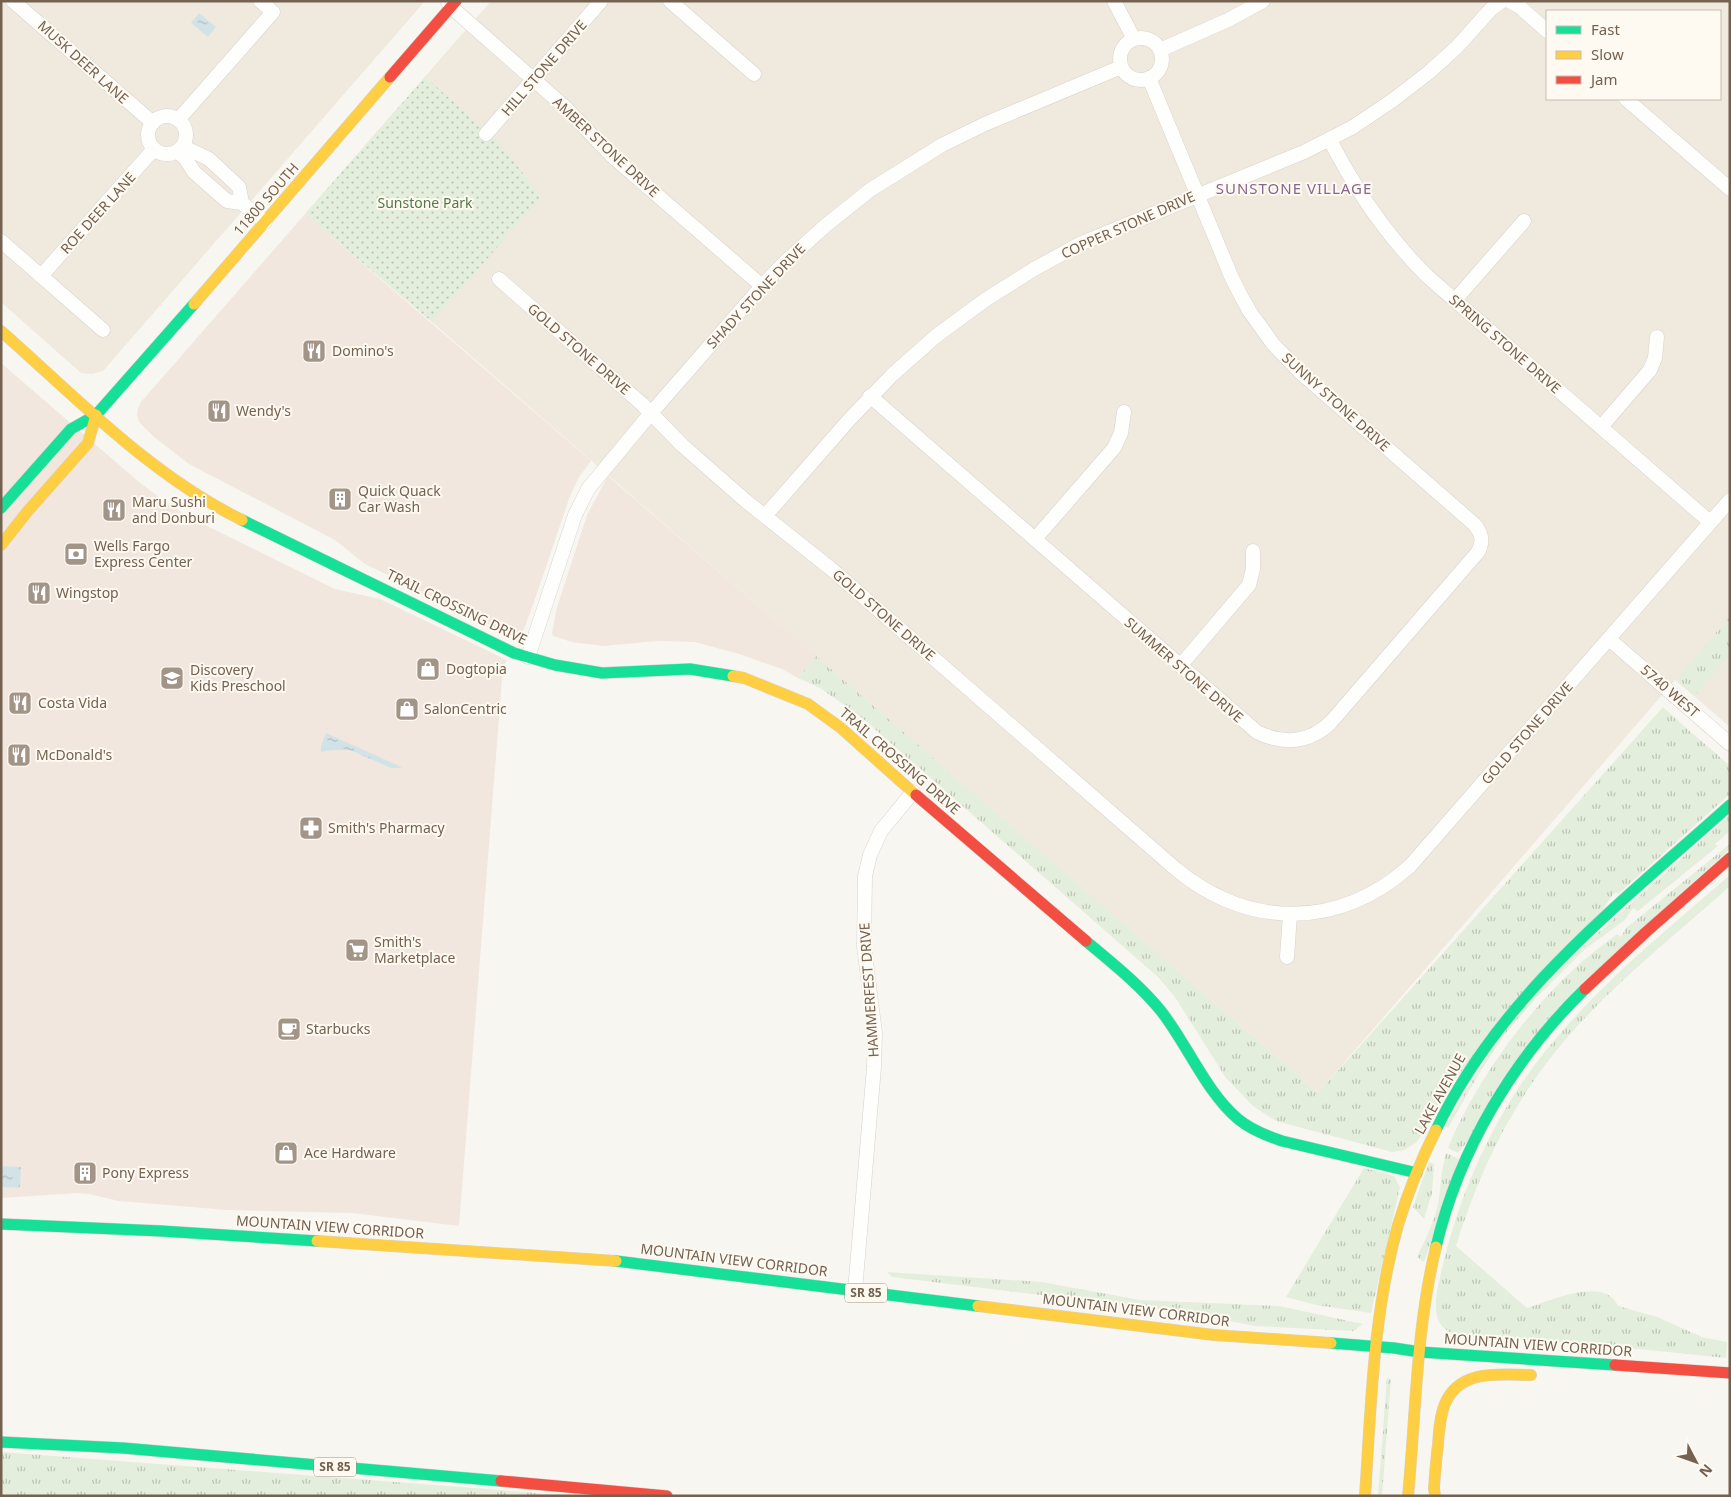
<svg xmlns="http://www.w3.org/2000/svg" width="1731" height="1497" viewBox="0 0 1731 1497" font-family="'Noto Sans',sans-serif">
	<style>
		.residential { fill: #f0e9de; fill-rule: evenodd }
		.commercial { fill: #f1e7df }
		.grass { fill: url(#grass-tufts) }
		.park { fill: url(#park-dots) }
		.water { fill: url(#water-ripples) }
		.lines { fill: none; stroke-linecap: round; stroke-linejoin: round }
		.street-casing { stroke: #d7d3ce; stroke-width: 15 }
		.fast-casing { stroke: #d8d3cd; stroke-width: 12 }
		.slow-casing { stroke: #d8d3cd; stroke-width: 12 }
		.jam-casing { stroke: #d8d3cd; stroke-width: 12 }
		.street { stroke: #fefefd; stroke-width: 14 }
		.fast { stroke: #16e098; stroke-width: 11 }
		.slow { stroke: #ffcf43; stroke-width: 11 }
		.jam { stroke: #f24e42; stroke-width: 11 }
		.labels { text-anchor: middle; stroke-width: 4; stroke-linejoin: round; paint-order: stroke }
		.shield { fill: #fefaf2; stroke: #9d8f81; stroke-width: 1 }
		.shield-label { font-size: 12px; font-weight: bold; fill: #746150 }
		.street-label { font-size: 14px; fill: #746150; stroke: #fefaf2 }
		.park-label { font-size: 14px; fill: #537849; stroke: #fefaf2 }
		.poi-label { font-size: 14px; fill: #746150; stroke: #fefaf2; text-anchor: start }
		.neighbourhood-label { font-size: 15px; letter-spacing: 1px; fill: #86688f; stroke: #fefaf2 }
	</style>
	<defs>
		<pattern id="grass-tufts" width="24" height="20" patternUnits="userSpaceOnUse" patternTransform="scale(1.25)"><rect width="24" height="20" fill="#e4eedc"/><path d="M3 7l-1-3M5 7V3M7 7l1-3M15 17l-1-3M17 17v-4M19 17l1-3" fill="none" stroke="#bdc4b5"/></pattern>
		<pattern id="park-dots" width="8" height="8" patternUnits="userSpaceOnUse" patternTransform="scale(1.25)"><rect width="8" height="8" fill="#e4eedc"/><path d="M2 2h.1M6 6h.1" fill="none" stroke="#bdc4b5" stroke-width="1.8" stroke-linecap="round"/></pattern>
		<pattern id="water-ripples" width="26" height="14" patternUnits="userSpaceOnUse" patternTransform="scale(1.25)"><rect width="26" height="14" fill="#d2e3e7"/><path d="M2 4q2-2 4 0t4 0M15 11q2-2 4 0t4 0" fill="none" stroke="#afbbbe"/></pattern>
	</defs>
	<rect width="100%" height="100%" fill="#f8f6f0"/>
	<g class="residential">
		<path d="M1,1h424l-322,370 -11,3 -11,-1 -80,-71z"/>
		<path d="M491,1h1239v726l-55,-47 -357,413 -886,-771 -127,-108zM1547,11h173v88h-173z"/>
	</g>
	<g class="commercial">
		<path d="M305,214l286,247 -12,16 -9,19 -36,106 -10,27 -6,7 -8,-1 -145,-71 -30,-24 -146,-76 -35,-27 -15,-15 -2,-7 1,-7 3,-6z"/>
		<path d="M1,363l138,119 29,22 27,16 140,69 45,10 127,61 -4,7 -44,559 -107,-13 -125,-3 -108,-9 -30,-7 -11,-1 -77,5z"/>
		<path d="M608,476l208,180 -18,22 -16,-9 -43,-15 -44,-12 -38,-1 -54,5 -31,-4 -19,-6 -1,-3 5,-26 30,-92z"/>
	</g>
	<g class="grass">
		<path d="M1730,616v38l-35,42 -19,-16z"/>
		<path d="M816,656l502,437 345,-386c22,21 45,39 67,59v28l-112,100 -3,-2 -12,17 -148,170 -38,63 -13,8 -12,2 -116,-31 -23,-15 -27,-28 -51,-81 -17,-20 -297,-260 -41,-29 -22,-10z"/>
		<path d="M1730,815v16l-15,13 3,2 -80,65 -5,-3 -8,12 -41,30 -47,47 -32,37 -27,41 -30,53 -3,-2 46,-76 25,-34 30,-35 43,-40z"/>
		<path d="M1730,844v5l-113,102 -159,202 -10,-5c26,-63 75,-132 125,-178 12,-12 26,-22 39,-32l5,-4 4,3 5,-9z"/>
		<path d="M1730,875v11c-59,53 -124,103 -174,165 -47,58 -78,124 -100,195l71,62c22,-7 78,-33 91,-2l39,11 45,20 25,5 -1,16 -126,-13 -138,-10c-31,-3 -28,-31 -23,-53 20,-94 62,-184 127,-255 49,-56 108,-103 164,-152z"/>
		<path d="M1446,1153l13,6 -35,103 -7,-5c8,-17 17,-34 21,-53 3,-17 3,-34 8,-51z"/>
		<path d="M1429,1162l5,2 -2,29 -8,26 -11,-12z"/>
		<path d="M1364,1168l30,8 6,11 -29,126 -55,-8 -30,-8z"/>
		<path d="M887,1272l155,10 98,18 139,6 84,18 -10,7 -98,-5 -67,-13 -296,-36z"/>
		<path d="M1387,1378l4,1 -9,117h-4z"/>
		<path d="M1,1452l577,44h-577z"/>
	</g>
	<path class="park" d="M425,77l73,64 43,56 -109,125 -127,-108z"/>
	<g class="water">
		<path d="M199,13l17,14 -8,10 -17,-14z"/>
		<path d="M326,733l71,32 5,3h-11l-41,-18h-17l-12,2v-6z"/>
		<path d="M1,1166l20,1 -1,21 -19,-1z"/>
	</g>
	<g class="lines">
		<g class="street-casing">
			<g id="street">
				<path d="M13,1l140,122"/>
				<path d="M670,1l84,73"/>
				<path d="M1114,1l20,38"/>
				<path d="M1509,1l11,6 27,24"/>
				<path d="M448,2l3,5 115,101 46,48 150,130"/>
				<circle cx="1141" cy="59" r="21"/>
				<path d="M1160,50l68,-30 35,-19"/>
				<path d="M1626,99l104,90"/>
				<circle cx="167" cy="135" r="19"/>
				<path d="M178,120l95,-108 -13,-11"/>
				<path d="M486,134l115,-133"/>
				<path d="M1330,140c26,51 57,96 97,136l283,246"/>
				<path d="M182,146l27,13 30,28 3,16"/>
				<path d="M177,151l8,7 9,14 33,29 15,2 23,19"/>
				<path d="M1,241l102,89"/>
				<path d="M41,276l113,-127"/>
				<path d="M499,279l143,125 40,41 65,57 83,66 347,302c73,59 162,59 233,-4l320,-366"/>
				<path d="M1455,300l69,-79"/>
				<path d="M870,396l387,336c26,13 53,11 74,-10l147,-170c6,-11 4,-19 -4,-28l-173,-151 -28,-29 -23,-32 -10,-18 -9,-18 -82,-198"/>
				<path d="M1601,427l49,-57 5,-12 2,-21"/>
				<path d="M765,516l83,-95 44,-46 44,-39 49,-36 49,-31 48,-26 222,-91 49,-25 40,-27 35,-27 29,-26 34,-38 11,-8"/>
				<path d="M1035,539l79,-91 7,-15 3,-21"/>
				<path d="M1609,639l121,105"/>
				<path d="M528,657l47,-142 13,-26 63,-76 111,-127 22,-23 41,-37 45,-36 72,-45 43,-21 136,-57"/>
				<path d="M1180,666l69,-81 4,-16v-18"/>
				<path d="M1287,957l3,-43"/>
				<path d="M855,1291l19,-224 1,-34 -11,-87 1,-70 5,-21 11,-24 32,-39"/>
			</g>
		</g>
		<g class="fast-casing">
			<g id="fast">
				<path d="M1,508l70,-79 25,-14 98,-111"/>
				<path d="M242,520l272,133 41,12 47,8 88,-4 43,7"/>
				<path d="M1086,941c26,22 53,43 75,70 26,33 45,81 77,108 12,10 29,17 44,22l135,32"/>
				<path d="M1436,1130c65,-136 184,-226 294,-325"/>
				<path d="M1,1224l160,7 156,10"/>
				<path d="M1436,1247c23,-98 78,-189 149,-258"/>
				<path d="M616,1261l362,45"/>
				<path d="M1331,1343l63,5 26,4 195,13"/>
				<path d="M1,1442l122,6 378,33"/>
			</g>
		</g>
		<g class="slow-casing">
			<g id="slow">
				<path d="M194,304l196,-227"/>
				<path d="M1,331c76,67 149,144 241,189"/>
				<path d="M1,545l26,-33 61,-69 8,-28"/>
				<path d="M733,676l11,2 64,26 33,24 75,67"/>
				<path d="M317,1241l299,20"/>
				<path d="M978,1306l236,29 117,8"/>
				<path d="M1365,1496c6,-90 8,-183 33,-271 10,-33 23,-65 38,-95"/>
				<path d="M1408,1496c8,-83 8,-168 28,-249"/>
				<path d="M1435,1496l-1,-8c1,-14 2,-28 4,-43 2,-29 4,-59 39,-68 17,-4 36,-2 54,-2"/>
			</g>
		</g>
		<g class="jam-casing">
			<g id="jam">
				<path d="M390,77l66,-76"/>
				<path d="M916,795l170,146"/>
				<path d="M1585,989l60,-56 85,-75"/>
				<path d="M1615,1365l115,8"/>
				<path d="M501,1481l166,15"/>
			</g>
		</g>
		<use href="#street" class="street"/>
		<use href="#fast" class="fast"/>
		<use href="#slow" class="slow"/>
		<use href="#jam" class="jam"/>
	</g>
	<defs>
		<g id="restaurant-square" transform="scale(1.25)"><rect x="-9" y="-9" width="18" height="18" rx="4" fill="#a29588" stroke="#fefaf2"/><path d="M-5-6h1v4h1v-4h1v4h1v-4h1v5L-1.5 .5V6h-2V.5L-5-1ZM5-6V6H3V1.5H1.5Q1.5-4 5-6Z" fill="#fff"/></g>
		<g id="building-square" transform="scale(1.25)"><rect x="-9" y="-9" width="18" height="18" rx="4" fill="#a29588" stroke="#fefaf2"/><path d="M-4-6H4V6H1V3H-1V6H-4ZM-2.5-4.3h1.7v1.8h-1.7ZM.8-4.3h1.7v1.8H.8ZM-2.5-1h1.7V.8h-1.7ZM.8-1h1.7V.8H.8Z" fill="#fff"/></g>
		<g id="bank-square" transform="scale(1.25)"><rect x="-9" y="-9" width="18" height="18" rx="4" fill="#a29588" stroke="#fefaf2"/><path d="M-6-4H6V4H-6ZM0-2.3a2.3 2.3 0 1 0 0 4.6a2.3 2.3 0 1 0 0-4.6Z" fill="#fff"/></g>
		<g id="shop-square" transform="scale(1.25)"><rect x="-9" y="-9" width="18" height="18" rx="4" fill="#a29588" stroke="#fefaf2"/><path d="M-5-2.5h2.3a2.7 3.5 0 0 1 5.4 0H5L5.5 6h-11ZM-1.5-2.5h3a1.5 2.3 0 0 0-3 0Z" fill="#fff"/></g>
		<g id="school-square" transform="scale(1.25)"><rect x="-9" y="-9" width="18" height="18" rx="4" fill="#a29588" stroke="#fefaf2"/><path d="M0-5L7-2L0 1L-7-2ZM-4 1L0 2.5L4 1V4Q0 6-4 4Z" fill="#fff"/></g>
		<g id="pharmacy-square" transform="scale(1.25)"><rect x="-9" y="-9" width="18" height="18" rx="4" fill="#a29588" stroke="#fefaf2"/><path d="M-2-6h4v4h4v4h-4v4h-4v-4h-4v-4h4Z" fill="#fff"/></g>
		<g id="supermarket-square" transform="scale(1.25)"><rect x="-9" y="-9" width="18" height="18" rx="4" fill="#a29588" stroke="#fefaf2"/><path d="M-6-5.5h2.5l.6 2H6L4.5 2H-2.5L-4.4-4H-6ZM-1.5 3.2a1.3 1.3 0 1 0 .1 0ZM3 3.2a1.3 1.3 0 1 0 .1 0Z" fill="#fff"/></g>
		<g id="cafe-square" transform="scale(1.25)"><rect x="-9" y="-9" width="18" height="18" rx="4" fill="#a29588" stroke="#fefaf2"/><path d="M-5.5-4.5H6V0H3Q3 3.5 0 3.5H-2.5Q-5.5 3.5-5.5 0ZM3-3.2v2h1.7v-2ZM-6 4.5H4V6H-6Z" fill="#fff"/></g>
	</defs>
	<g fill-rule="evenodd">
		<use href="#restaurant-square" x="314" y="351"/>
		<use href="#restaurant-square" x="219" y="411"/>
		<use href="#building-square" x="340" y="499"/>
		<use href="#restaurant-square" x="114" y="510"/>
		<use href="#bank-square" x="76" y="554"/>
		<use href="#restaurant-square" x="39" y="593"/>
		<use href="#shop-square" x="428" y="669"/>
		<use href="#school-square" x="172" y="678"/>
		<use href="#restaurant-square" x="20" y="703"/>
		<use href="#shop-square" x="407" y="709"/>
		<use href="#restaurant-square" x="19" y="755"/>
		<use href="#pharmacy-square" x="311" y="828"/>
		<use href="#supermarket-square" x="357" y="950"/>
		<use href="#cafe-square" x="289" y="1029"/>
		<use href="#shop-square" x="286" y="1153"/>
		<use href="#building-square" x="85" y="1173"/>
	</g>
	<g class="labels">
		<g class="shield">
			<rect x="845" y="1283.5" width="42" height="19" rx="4"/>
			<rect x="314" y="1457.5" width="42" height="19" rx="4"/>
		</g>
		<g class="shield-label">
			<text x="866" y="1297">SR 85</text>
			<text x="335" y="1471">SR 85</text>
		</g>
		<g class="street-label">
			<text transform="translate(83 62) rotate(42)" y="5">MUSK DEER LANE</text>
			<text transform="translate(544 68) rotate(-49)" y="5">HILL STONE DRIVE</text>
			<text transform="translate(606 147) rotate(43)" y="5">AMBER STONE DRIVE</text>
			<text transform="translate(266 199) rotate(-49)" y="5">11800 SOUTH</text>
			<text transform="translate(98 213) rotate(-48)" y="5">ROE DEER LANE</text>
			<text transform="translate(1128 225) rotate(-24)" y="5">COPPER STONE DRIVE</text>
			<text transform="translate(756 296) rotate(-47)" y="5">SHADY STONE DRIVE</text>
			<text transform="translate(1505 344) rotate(41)" y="5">SPRING STONE DRIVE</text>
			<text transform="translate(579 349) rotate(41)" y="5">GOLD STONE DRIVE</text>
			<text transform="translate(1336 402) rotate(42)" y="5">SUNNY STONE DRIVE</text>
			<text transform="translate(457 607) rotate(26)" y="5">TRAIL CROSSING DRIVE</text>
			<text transform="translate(884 615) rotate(41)" y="5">GOLD STONE DRIVE</text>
			<text transform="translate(1184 670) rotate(41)" y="5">SUMMER STONE DRIVE</text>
			<text transform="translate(1670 691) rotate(41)" y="5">5740 WEST</text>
			<text transform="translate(1527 733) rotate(-49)" y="5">GOLD STONE DRIVE</text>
			<text transform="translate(900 761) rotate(41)" y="5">TRAIL CROSSING DRIVE</text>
			<text transform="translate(869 990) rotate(-94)" y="5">HAMMERFEST DRIVE</text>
			<text transform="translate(1440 1094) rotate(-61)" y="5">LAKE AVENUE</text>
			<text transform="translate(330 1227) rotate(4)" y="5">MOUNTAIN VIEW CORRIDOR</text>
			<text transform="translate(734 1260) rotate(7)" y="5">MOUNTAIN VIEW CORRIDOR</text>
			<text transform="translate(1136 1310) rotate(7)" y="5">MOUNTAIN VIEW CORRIDOR</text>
			<text transform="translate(1538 1345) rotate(4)" y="5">MOUNTAIN VIEW CORRIDOR</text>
		</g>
		<g class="park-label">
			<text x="425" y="208">Sunstone Park</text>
		</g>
		<g class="poi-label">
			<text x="332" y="356">Domino's</text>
			<text x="236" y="416">Wendy's</text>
			<text x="358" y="496">Quick Quack<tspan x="358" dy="16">Car Wash</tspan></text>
			<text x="132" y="507">Maru Sushi<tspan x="132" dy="16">and Donburi</tspan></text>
			<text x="94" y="551">Wells Fargo<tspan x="94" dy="16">Express Center</tspan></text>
			<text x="56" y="598">Wingstop</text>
			<text x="446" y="674">Dogtopia</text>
			<text x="190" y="675">Discovery<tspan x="190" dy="16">Kids Preschool</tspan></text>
			<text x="38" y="708">Costa Vida</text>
			<text x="424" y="714">SalonCentric</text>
			<text x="36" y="760">McDonald's</text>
			<text x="328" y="833">Smith's Pharmacy</text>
			<text x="374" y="947">Smith's<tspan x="374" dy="16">Marketplace</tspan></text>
			<text x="306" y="1034">Starbucks</text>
			<text x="304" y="1158">Ace Hardware</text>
			<text x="102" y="1178">Pony Express</text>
		</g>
		<g class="neighbourhood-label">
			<text x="1294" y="194">SUNSTONE VILLAGE</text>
		</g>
	</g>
	<rect width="1731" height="1497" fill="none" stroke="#746150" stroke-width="5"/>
	<rect x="1546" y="10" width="175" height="90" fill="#fefaf2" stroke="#c7bdb1"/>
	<rect x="1556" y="26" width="25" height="8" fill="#16e098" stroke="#c7bdb1"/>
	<text x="1591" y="35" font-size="15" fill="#746150">Fast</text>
	<rect x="1556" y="51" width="25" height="8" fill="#ffcf43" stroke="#c7bdb1"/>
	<text x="1591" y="60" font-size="15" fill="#746150">Slow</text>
	<rect x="1556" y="76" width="25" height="8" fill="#f24e42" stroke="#c7bdb1"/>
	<text x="1591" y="85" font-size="15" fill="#746150">Jam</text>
	<g transform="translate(1696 1462) rotate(131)" stroke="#fefaf2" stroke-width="4" paint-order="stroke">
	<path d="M0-4L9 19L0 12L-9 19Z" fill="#746150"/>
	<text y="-8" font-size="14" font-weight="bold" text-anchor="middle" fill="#746150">N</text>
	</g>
</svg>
